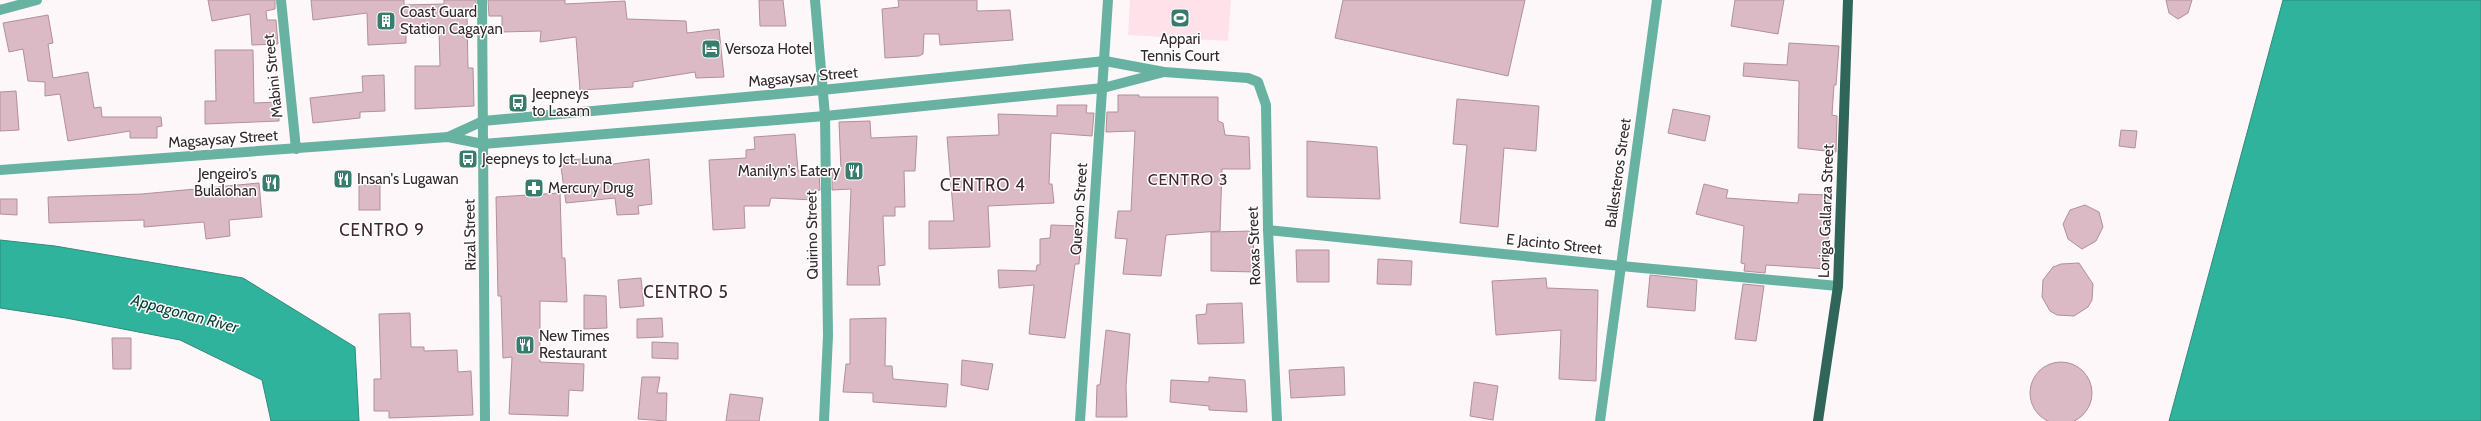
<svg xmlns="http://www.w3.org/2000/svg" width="2481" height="421" viewBox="0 0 2481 421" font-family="Cabin,sans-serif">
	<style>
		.green { fill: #ffe1ea }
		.water { fill: #30b39c; stroke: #32897a }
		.building { fill: #dbbac5; stroke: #b0909a }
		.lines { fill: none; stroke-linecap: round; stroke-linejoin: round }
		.minor { stroke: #67b2a1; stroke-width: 10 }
		.major { stroke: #30655a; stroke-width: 10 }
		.labels { text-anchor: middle; stroke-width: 3; stroke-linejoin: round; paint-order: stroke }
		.poi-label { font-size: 15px; fill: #35282c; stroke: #fff; text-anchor: start }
		.street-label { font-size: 15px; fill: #35282c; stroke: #fff }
		.neighbourhood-label { font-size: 16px; letter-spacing: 1px; fill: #402730; stroke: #fff }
		.water-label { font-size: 16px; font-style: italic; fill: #0c443a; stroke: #fff }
		.quarter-label { font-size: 17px; letter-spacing: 1px; fill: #402730; stroke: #fff }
	</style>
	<rect width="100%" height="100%" fill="#fef7f9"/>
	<path class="green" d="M1130,0h101l-3,41 -100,-6z"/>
	<g class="water">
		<path d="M2283,0h198v421h-312z"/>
		<path d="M0,240l55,6 188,32 112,69 4,74h-88l-9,-41 -82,-40 -114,-22 -66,-10z"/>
	</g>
	<g class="building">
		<path d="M208,0h67v9l-9,2 1,9h9l2,24 -26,1 -2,-31 -38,7z"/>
		<path d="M311,0h93v5l40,-1v-4h32v16h-9l1,52h5l1,38 -59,3v-43h25l-1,-36 -33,1v12l-38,2 -1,-32 -54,7z"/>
		<path d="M488,0h77v4l60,-3 2,18 59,2 1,12 32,-4 5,48 -28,1 -1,-6 -62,10v5l-53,3 -4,-53 -36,5 1,-11 -39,1v-16h-13z"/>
		<path d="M759,0h24l3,26h-26z"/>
		<path d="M898,0h79v11l33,-1 3,30 -73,5 -1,-11h-15l-1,20 -4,2 -34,2 -3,-49 17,-2z"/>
		<path d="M1343,0h182l-17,76 -173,-38z"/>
		<path d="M1735,0h49l-6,34 -47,-8z"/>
		<path d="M2166,0h26l-4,13 -10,6 -9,-6z"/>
		<path d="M48,15l5,28 -5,1 5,34 35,-6 6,36 7,-1 1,10h59l1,9 -5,1v11h-27v-7l-62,10 -8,-47 -15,2v-14l-17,-1 -5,-32 -14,3 -6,-29z"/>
		<path d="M1789,43l50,3 -3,39h-2l-2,30 5,1 -1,36 -38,-4 1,-67 -56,-5 1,-13 43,2z"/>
		<path d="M215,50h38l1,53 25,-1v19l-74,3v-23h11z"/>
		<path d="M384,75l1,36 -25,1v6l-47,5 -3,-25 53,-6 -1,-16z"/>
		<path d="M16,91l3,39 -19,1v-39z"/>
		<path d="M1118,95h21v2h79v24l5,2 2,12 24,2 1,32h-28l-2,62 -54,4 -5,41 -38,-2 4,-35 -12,-1 3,-27h13l4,-80 -29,1 1,-20h11z"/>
		<path d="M1457,99l82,7 -3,45 -32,-3 -6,79 -38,-4 7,-78 -14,-1z"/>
		<path d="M1057,105h30l-1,8h8l-2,23 -41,-3 -2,51h3l2,19 -66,3 2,41 -61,2v-28h25l-7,-84 52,-2 -1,-21 59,2z"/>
		<path d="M1673,109l37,7 -5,25 -37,-8z"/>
		<path d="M870,121l1,17 46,-2 -2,35h-11l1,36h-10v9h-12l2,49 -7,1 2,19h-33l4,-96 -19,1v-20h9l-2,-48z"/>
		<path d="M2121,130l16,1 -2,17 -16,-2z"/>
		<path d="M795,134l3,37h21l1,19 -5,1v9l-44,-2 -2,8h-25l1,22 -32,2 -4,-70 37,-2v-8l9,-1 -1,-12z"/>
		<path d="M1307,141l70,6 3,52 -73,-2z"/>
		<path d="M606,158v7l43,-6 3,45 -14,2 1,8 -22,1 -2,-17 -49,5 -6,-43z"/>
		<path d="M259,183l3,34 -33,3 1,16 -24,3 -2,-17 -60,5v-7l-95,3 -1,-26 94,-3z"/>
		<path d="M1704,184l24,6 -2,8 72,5 1,-9 31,1 -3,74 -61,-4 -1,8 -21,-2 1,-7 -4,-1 3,-37 -48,-12z"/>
		<rect x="359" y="185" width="21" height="25"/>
		<path d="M560,193l2,65h3l2,44 -27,-1v61l44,2 -1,27 -14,-1 -1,26 -59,-2 3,-57 -9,1 -2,-62h-3l-2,-99z"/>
		<path d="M0,199h17v16l-17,-1z"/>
		<path d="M2085,205l14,7 4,15 -7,14 -14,8 -14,-10 -5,-15 7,-14z"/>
		<path d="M1051,225l31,1 -3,38h-4l-10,74 -36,-4 5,-49 -35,3 -1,-18 38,1 1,-6h3v-26l10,-1z"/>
		<path d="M1252,231l4,41 -45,-1v-39z"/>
		<path d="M1296,250h33v32h-32z"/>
		<path d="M1378,259l34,2 -1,24 -34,-1z"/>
		<path d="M2079,263l14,21 -1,16 -4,7 -14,9 -17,-1 -7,-4 -8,-14 1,-17 10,-13 8,-3z"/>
		<path d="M1650,275l47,5 -2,31 -48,-4z"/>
		<path d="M641,278l3,28 -24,2 -2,-28z"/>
		<path d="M1546,278l1,10 51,2 -2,91 -37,-2 2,-49 -65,5 -4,-54z"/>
		<path d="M1743,284l21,2 -8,55 -21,-2z"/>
		<path d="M584,295l22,1 1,32 -23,1z"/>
		<path d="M1242,303l2,40 -46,1 -2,-29 10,-1 1,-10z"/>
		<path d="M410,313l1,34h13v4l33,-1 1,22 13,-1 2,44 -84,3v-7h-15v-32h7l-2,-65z"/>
		<path d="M662,318l1,19 -26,1v-19z"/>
		<path d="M886,318l-1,48h7l1,13 55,5 -2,23 -73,-5v-9l-30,-1 3,-28h4v-45z"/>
		<path d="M1106,330l24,4 -4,52 1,31h-31l1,-32h3z"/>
		<path d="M112,338h19v31h-18z"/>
		<path d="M652,342l26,1v16l-26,-1z"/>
		<path d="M962,360l31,4 -5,26 -27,-5z"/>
		<circle cx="2061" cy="393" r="31"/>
		<path d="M1344,367l1,28 -54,3 -2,-28z"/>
		<path d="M642,377h18l-3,16h10l-1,28 -28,-2z"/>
		<path d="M1209,377l36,3 2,32 -38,-2v-4l-39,-4 1,-22 38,2z"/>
		<path d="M1474,382l24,4 -5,34 -23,-4z"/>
		<path d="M730,394l33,4 -4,23h-33z"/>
	</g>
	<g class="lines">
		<g class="minor">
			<path d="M281,0l15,149"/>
			<path d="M482,0l3,421"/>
			<path d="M815,0l10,116 3,220 -4,85"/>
			<path d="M0,10l37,-10"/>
			<path d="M448,137l35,-16 339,-31 283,-29 59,11 84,6 10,4 8,23 2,125 9,191"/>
			<path d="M0,170l448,-33 35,7 342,-28 278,-28 61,-16"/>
			<path d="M1268,230l353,36 217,20"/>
			<path d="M1080,421l28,-421"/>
			<path d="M1600,421l57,-421"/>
		</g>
		<path class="major" d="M1818,421l20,-135 10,-286"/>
	</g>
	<defs>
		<g id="stadium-square" transform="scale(1)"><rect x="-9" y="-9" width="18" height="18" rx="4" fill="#387c6e" stroke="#fff"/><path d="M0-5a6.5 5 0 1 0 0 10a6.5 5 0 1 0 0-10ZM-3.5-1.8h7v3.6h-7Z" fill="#fff"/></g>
		<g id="building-square" transform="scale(1)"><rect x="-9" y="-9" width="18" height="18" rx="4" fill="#387c6e" stroke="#fff"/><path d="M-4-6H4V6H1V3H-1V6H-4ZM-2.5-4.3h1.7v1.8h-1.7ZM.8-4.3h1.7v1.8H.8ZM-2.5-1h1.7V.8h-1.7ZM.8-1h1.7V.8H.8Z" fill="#fff"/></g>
		<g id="hotel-square" transform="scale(1)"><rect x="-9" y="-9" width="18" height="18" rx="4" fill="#387c6e" stroke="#fff"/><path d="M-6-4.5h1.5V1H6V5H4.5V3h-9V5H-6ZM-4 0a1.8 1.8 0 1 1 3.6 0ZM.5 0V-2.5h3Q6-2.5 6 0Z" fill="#fff"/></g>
		<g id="bus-square" transform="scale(1)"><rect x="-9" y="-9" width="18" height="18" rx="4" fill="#387c6e" stroke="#fff"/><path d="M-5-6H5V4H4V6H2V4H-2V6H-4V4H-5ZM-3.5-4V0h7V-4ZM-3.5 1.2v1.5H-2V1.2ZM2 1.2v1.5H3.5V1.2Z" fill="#fff"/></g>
		<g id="restaurant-square" transform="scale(1)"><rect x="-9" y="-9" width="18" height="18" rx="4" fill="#387c6e" stroke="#fff"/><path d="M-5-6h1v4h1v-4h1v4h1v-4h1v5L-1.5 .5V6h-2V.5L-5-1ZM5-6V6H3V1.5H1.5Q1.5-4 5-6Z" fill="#fff"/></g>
		<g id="pharmacy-square" transform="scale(1)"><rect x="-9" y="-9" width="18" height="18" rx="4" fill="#387c6e" stroke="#fff"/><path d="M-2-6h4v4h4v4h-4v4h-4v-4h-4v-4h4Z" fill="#fff"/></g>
	</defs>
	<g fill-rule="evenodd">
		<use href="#stadium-square" x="1180" y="18"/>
		<use href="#building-square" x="386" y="21"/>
		<use href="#hotel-square" x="711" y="49"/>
		<use href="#bus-square" x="518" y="103"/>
		<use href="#bus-square" x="468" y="159"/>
		<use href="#restaurant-square" x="854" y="171"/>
		<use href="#restaurant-square" x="343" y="179"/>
		<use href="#restaurant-square" x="271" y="183"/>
		<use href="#pharmacy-square" x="534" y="188"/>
		<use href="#restaurant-square" x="525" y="345"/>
	</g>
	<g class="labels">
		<g class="poi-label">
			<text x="400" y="17">Coast Guard<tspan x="400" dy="17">Station Cagayan</tspan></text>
			<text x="1180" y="44" text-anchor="middle">Appari<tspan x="1180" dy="17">Tennis Court</tspan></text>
			<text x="725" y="54">Versoza Hotel</text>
			<text x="532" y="99">Jeepneys<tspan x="532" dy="17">to Lasam</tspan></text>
			<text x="482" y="164">Jeepneys to Jct. Luna</text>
			<text x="840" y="176" text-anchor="end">Manilyn's Eatery</text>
			<text x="257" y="179" text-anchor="end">Jengeiro's<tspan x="257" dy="17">Bulalohan</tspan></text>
			<text x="357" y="184">Insan's Lugawan</text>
			<text x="548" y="193">Mercury Drug</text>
			<text x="539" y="341">New Times<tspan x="539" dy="17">Restaurant</tspan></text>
		</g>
		<g class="street-label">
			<text transform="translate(273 76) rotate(-96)" y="5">Mabini Street</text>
			<text transform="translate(803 77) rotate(-5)" y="5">Magsaysay Street</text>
			<text transform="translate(223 139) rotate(-4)" y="5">Magsaysay Street</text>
			<text transform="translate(1618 173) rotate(-82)" y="5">Ballesteros Street</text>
			<text transform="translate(1079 209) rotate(-86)" y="5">Quezon Street</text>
			<text transform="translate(1826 211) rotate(-88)" y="5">Loriga Gallarza Street</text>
			<text transform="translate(470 235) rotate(-91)" y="5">Rizal Street</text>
			<text transform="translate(812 235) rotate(-91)" y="5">Quirino Street</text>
			<text transform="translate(1554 244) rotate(6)" y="5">E Jacinto Street</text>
			<text transform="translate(1254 246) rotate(-92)" y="5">Roxas Street</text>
		</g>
		<g class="neighbourhood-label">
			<text x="1188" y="185">CENTRO 3</text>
		</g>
		<g class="water-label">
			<text transform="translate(185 313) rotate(15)" y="6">Appagonan River</text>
		</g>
		<g class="quarter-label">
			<text x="983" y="191">CENTRO 4</text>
			<text x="382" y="236">CENTRO 9</text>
			<text x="686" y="298">CENTRO 5</text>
		</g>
	</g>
</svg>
